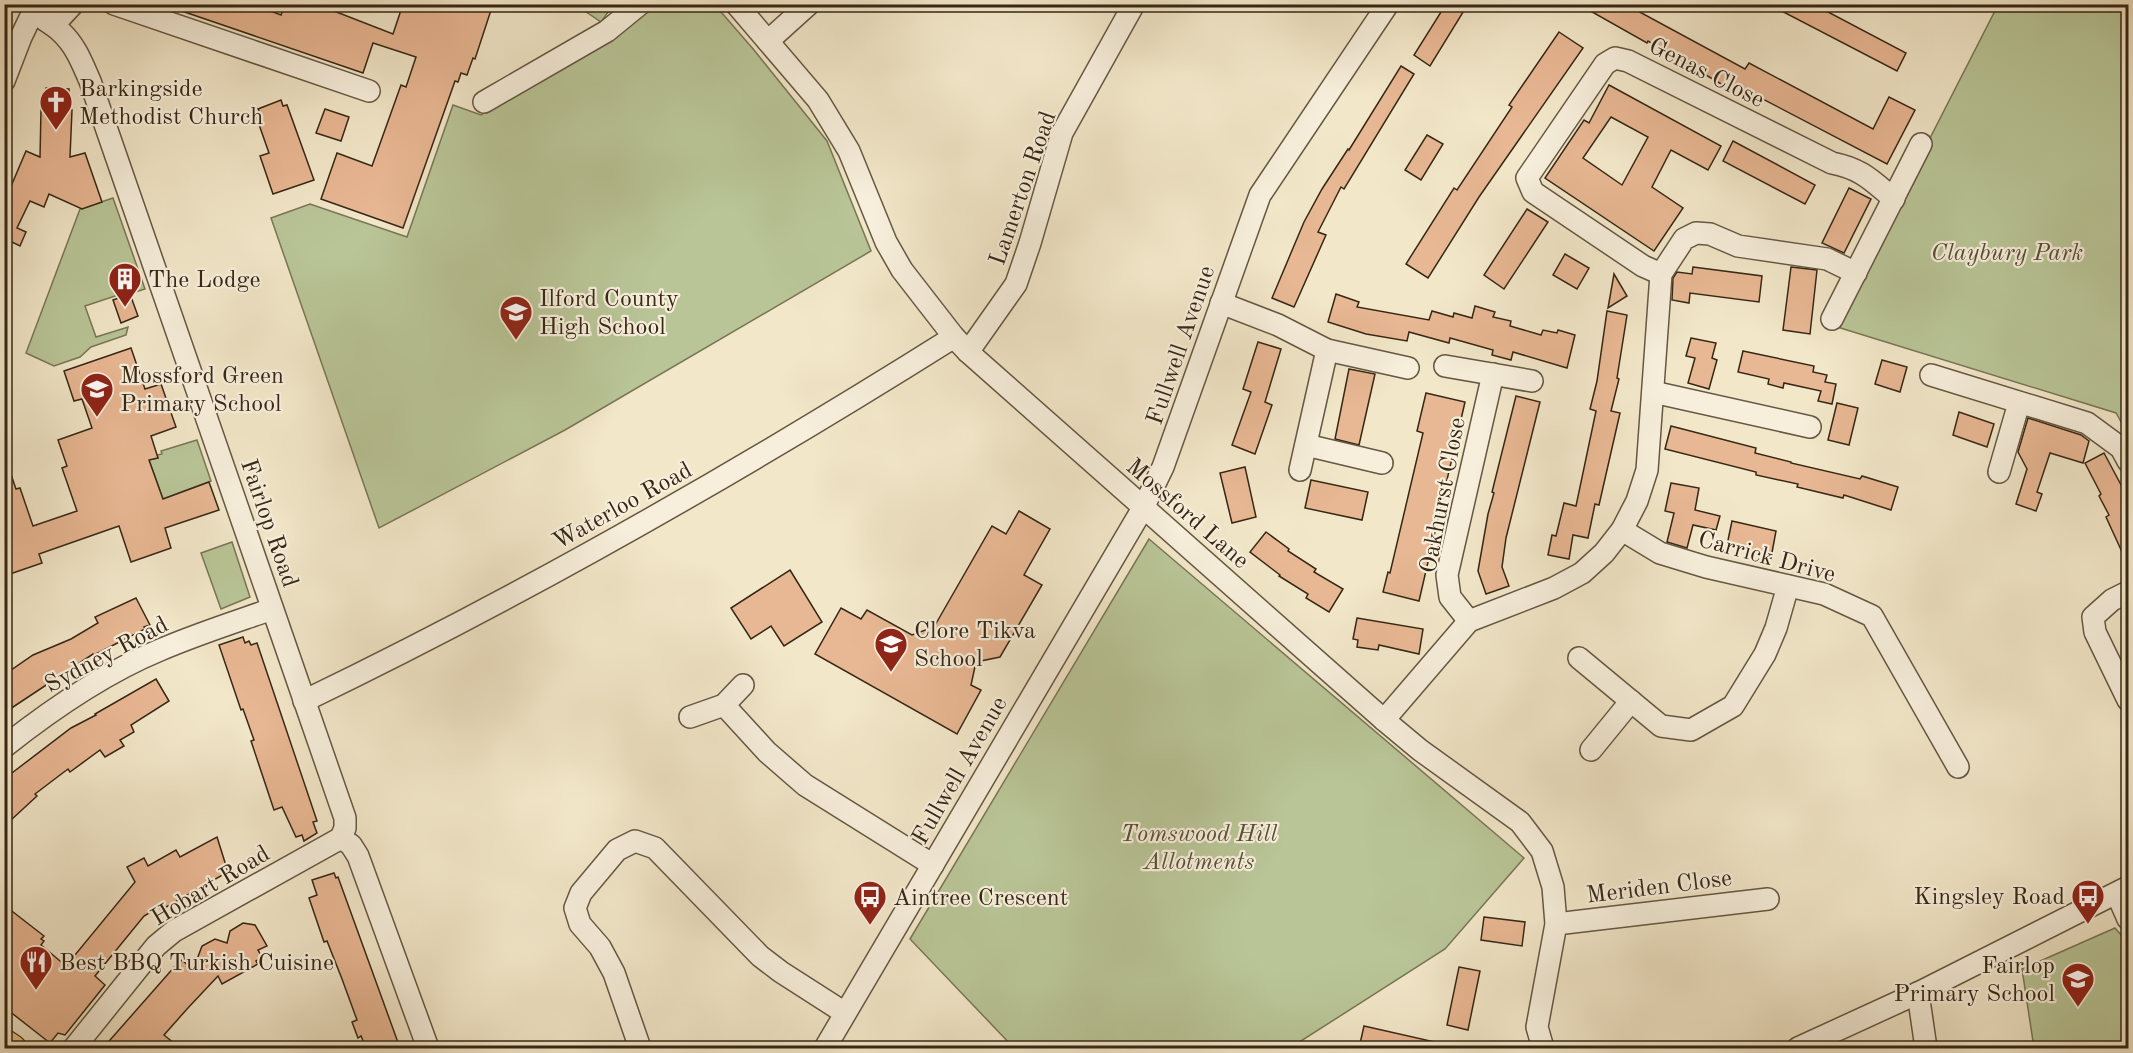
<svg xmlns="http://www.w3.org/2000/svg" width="2133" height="1053" viewBox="0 0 2133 1053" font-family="'Old Standard TT',serif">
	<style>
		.green { fill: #b9c597; stroke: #787656; stroke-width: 1.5 }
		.building { fill: #e8b793; stroke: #362715; stroke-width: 1.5; fill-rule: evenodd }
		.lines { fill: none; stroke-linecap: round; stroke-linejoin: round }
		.minor-casing { stroke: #655742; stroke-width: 24 }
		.major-casing { stroke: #362715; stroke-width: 28 }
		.minor { stroke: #f7efdc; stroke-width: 21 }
		.major { stroke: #e9c484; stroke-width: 26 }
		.labels { text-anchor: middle; stroke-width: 4.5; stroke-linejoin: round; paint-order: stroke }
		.street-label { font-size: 24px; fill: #362715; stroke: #f7efdc }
		.poi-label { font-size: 24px; fill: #362715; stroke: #f7efdc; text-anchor: start }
		.park-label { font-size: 24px; font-style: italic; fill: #574e36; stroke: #f7efdc }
	</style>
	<rect width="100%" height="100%" fill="#f2e7c9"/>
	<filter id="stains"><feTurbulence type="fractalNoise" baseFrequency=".00333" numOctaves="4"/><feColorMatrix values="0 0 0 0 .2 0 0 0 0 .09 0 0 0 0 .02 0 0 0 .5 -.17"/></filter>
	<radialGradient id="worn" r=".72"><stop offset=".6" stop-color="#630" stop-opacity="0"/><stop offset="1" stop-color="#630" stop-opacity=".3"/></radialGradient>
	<g class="green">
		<path d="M576,5h37l-12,17z"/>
		<path d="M654,5h61l39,45 73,91 44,110 -306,179 -186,98 -108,-310 39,-14 97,33 46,-132 28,10 131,-76z"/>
		<path d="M1998,5h130v429l-12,-21 -282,-87z"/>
		<path d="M113,198l32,91 -16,5 -2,-2 -42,14 11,31 32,-10 -2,8 -35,12 -11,10 -26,9 -28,-13 54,-144z"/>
		<path d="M197,440l14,41 -48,18 -14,-39 9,-2 -1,-3 5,-1 -1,-3z"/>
		<path d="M1149,539l375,319 -79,91 -155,99h-276l-104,-109z"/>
		<path d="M232,542l18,55 -29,12 -20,-56z"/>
		<path d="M2115,928l13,15v105h-94l-12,-79z"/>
	</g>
	<g class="building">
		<path d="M171,4h81l29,11 4,-11h31l77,30 10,-30h90l-18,55 -2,-1 -6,17 -6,-2 -3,9 -3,-1 -52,147 -82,-29 16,-46 35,13 29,-81 5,2 10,-30 -43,-14 -10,30 -193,-66z"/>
		<path d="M1446,4h22l-38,62 -16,-11z"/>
		<path d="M1578,4h47l120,65 4,-6 124,66 16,-32 26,13 -28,54 -151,-79 -3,6 -85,-50 -1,2z"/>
		<path d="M1768,4h45l93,49 -9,18z"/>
		<path d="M1559,32l24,16 -104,149 -51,81 -22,-14 48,-76 3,2 55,-83 -3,-2z"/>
		<path d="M1401,66l13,8 -70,115 -3,-2 -23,45 8,3 -32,72 -22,-9 32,-76 18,-33 26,-40 1,1z"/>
		<path d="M1609,85l112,61 -13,24 -37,-20 -19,37 31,21 -29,43 -109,-73 39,-58 5,3zM1611,117l37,20 -26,48 -39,-27z"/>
		<path d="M46,88l23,1v21h3l-2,47 15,-4 17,49 -20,7 -33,-15 -5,13 -14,-6 -13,27 9,4 -6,14 -8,-4 -8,17v-70l5,2 17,-40 14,6 1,-47h4z"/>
		<path d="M281,100l2,6 4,-1 27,75 -41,14 -13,-38 9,-3 -13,-37 5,-1 -3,-6z"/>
		<path d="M325,109l24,8 -8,24 -25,-8z"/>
		<path d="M1427,135l16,9 -22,36 -16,-10z"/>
		<path d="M1733,141l82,44 -10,19 -82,-43z"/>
		<path d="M1849,188l22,11 -27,54 -22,-10z"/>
		<path d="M1527,209l21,13 -44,67 -20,-14z"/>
		<path d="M1565,254l24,14 -12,21 -24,-14z"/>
		<path d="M1693,267l69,9 -3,26 -69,-9 -1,10 -17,-3 1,-22 4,-6 15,2z"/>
		<path d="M1791,267l26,3 -7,64 -27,-4z"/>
		<path d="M1614,274l13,22 -19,12z"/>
		<path d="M130,294l8,22 -17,7 -8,-23z"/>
		<path d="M1336,294l23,8 -2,5 72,13 3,-9 21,6 1,-4 18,5 3,-12 20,6 -2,5 18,4 -1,5 31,9 2,-5 14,3 1,-3 17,5 -8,33 -54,-16 -2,8 -19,-5 1,-5 -43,-12 -1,5 -40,-11 -2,9 -41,-7 -38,-12z"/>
		<path d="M1607,311l20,4 -10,63 2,1 -8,32 9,2 -21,92 -4,-1 -7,34 -15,-3 -4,24 -21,-4 4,-20 4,1 8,-33 12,3 20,-95 -6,-2 7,-28z"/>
		<path d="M1691,338l25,5 -4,15 5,2 -8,29 -21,-6 7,-25 -9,-2z"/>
		<path d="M1258,342l23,7 -16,53 7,3 -17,49 -23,-9 19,-53 -8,-3z"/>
		<path d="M131,348l14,41 16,-5 15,43 -25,9 7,22 -9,2 14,39 46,-17 10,28 -54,18 6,20 -40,14 -12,-36 -80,28 3,9 -35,12 -3,-8v-103l3,-1 9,26 4,-1 13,38 44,-15 -15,-43 5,-2 -9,-26 34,-12 -10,-29 -8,2 -10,-30z"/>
		<path d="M1743,351l71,15 -1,6 14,3 -2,7 11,2 -4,20 -14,-3 3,-10 -37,-8 -1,5 -15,-4 1,-5 -31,-7z"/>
		<path d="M1882,360l25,7 -7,25 -25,-8z"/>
		<path d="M1349,369l26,5 -16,71 -24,-6z"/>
		<path d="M1426,393l39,9 -46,199 -36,-9 5,-20 2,1 33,-140 -6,-2z"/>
		<path d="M1516,396l24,6 -34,136 -4,29 7,19 -23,8 -8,-23 10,-57 6,-21 -2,-1z"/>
		<path d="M1837,403l21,5 -9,37 -21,-5z"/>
		<path d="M1959,412l35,12 -7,23 -34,-12z"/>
		<path d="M2028,418l53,17 8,6 -6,22 -33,-10 -13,39 5,2 -6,17 -20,-7 11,-35 -9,-17z"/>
		<path d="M1671,426l85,22 -1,5 36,9v1l69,16 2,-3 36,11 -7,23 -47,-15 -1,3 -46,-11 1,-3 -42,-9v-3l-91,-23z"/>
		<path d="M2104,453l24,45v67l-22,-48 3,-2 -10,-19 2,-2 -16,-31z"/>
		<path d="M1245,467l11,50 -24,6 -12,-50z"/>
		<path d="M1311,480l57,12 -6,28 -57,-12z"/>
		<path d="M1671,483l28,5 -4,22 25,6 -4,14 -23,-5 -6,23 -20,-6 7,-29 -9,-2z"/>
		<path d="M1019,511l31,18 -26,46 18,10 -42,72 -24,5 -5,23 10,5 -24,44 -142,-80 26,-46 20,11 6,-9 45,25 22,-8 58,-101 14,8z"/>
		<path d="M1732,521l44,10 -5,27 -22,-5 1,-3 -23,-5z"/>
		<path d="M1266,532l23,17 -1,2 28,18 -2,3 29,17 -14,23 -23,-14 2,-4 -29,-18 1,-1 -30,-23z"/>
		<path d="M790,570l32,52 -38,24 -13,-20 -20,13 -20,-31z"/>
		<path d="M136,598l14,27 -6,2 1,2 -51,26 -1,-1 -89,59v-38l29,-20 38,-16 27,-16 -3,-6z"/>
		<path d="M1357,618l66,11 -4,25 -40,-9 -1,5 -21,-3 1,-7 -5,-1z"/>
		<path d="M243,637l2,6 4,-2 2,4 6,-2 60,178 -4,1 4,11 -13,8 -2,-6 -6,2 -14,-30 -8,3 -23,-69 3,-1 -11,-31 -2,1 -22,-65z"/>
		<path d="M156,679l13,22 -38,24 3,7 -14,8 4,6 -19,11 -5,-7 -30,22 -2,-3 -33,25 2,2 -26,24 -7,-8v-33l67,-51 25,-13 -1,-1z"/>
		<path d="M217,837l11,35 -67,38 -2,-3 -15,9 -49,60 10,9 -40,50 -7,-2 -8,10 -46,-36v-102l40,31 -3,3 3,2 -3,4 25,21 69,-84 -8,-15 17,-9 4,8 28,-16 4,7z"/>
		<path d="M334,873l2,5 2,-1 62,171h-34l-5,-12 -3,2 -6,-16 5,-2 -15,-41 -15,-38 -3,1 -15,-44 8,-3 -5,-15z"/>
		<path d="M1484,917l41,5 -3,24 -41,-6z"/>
		<path d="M243,923l12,2 12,21 -9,4 4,7 -6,4 2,3 -36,20 -4,-8 -31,33 -23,26 16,13h-77l73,-83 6,-5 11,10 9,-24 13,-7 12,4 3,-12z"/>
		<path d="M1459,967l21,4 -12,59 -21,-5z"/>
		<path d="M1364,1026l71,16v6h-76z"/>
	</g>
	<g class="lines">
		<g class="minor-casing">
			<g id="minor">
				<path d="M29,4c6,13 22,18 32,28 15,14 21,31 29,49l255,737v10l-4,10"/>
				<path d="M114,4l255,87"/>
				<path d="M736,4l82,96 31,51 37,91 16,28 52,67 14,15 416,368 36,30 100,72 22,29 11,36 3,37 -19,103 6,21"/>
				<path d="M46,19l15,-2 12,-13"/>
				<path d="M768,41l41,-37"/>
				<path d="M4,81l17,-44 12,-25"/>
				<path d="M484,102l123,-71 33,-27"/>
				<path d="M1661,274l-18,-8 -110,-74 -6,-14 78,-114 10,-6 13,3 204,102c30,6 39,17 62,36"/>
				<path d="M1221,303l57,22 49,25 81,18"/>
				<path d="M1832,319l89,-175"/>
				<path d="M968,352l48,-68 14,-41 32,-110 72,-129"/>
				<path d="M1445,366l87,15"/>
				<path d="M1931,375l156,48 34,25 7,13"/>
				<path d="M1653,392l157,35"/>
				<path d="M1306,445l76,18"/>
				<path d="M1300,470l27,-120"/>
				<path d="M1999,472l20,-69"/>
				<path d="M1622,530l38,23 46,14 118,27 48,22 86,151"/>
				<path d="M2128,592l-16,8 -19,17 2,15 33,68"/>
				<path d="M1469,621l-19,-24 -3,-22 46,-201"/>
				<path d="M1579,658l82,68 30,4 42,-24 32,-52 11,-26 12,-42"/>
				<path d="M304,701c224,-108 440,-232 650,-364"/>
				<path d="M724,705l43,47 38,33 128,80"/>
				<path d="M690,717l34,-12 19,-20"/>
				<path d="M1384,720l85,-99 85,-33 28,-15 22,-20 18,-23 15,-29 10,-31 14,-196 23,-35 12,-6 14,1 28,12 89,13 29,14"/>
				<path d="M4,747c48,-38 100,-74 156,-97 37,-16 75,-28 112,-41"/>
				<path d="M1591,750l40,-49"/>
				<path d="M341,838l10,7 7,11 70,192"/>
				<path d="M2117,894l11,25"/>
				<path d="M1556,924l212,-25"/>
				<path d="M1918,993l8,55"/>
				<path d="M74,1048l82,-102 18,-15 167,-93"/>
				<path d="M640,1048l-26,-75 -14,-26 -20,-23 -5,-16 6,-15 36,-43 18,-9 20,7 105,108 21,16 64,41"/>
				<path d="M825,1048l318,-540 20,-41 97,-272 128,-191"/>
				<path d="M1798,1048l120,-55 210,-106"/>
			</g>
		</g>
		<g class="major-casing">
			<path id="major" d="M4,1042l9,6"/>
		</g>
		<use href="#minor" class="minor"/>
		<use href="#major" class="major"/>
	</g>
	<defs>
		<g id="church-pin" transform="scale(1.725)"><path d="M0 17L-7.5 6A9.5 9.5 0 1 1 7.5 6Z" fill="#8f2418" stroke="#f7efdc"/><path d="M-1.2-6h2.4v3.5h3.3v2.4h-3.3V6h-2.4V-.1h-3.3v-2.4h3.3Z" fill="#fff"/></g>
		<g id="building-pin" transform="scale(1.725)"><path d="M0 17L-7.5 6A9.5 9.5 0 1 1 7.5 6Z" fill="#8f2418" stroke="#f7efdc"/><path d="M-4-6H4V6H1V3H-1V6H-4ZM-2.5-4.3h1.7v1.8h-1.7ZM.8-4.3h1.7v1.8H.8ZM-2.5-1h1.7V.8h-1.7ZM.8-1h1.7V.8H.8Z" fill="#fff"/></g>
		<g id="school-pin" transform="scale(1.725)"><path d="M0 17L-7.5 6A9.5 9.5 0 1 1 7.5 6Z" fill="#8f2418" stroke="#f7efdc"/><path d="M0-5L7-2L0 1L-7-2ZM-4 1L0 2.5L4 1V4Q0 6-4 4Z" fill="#fff"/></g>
		<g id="bus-pin" transform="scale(1.725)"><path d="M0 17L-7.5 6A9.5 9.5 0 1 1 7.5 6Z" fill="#8f2418" stroke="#f7efdc"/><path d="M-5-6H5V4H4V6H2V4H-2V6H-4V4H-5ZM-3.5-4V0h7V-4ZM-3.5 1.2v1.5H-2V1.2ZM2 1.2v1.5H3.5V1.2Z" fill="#fff"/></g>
		<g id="restaurant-pin" transform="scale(1.725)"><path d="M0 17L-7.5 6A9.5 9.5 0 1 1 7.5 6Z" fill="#8f2418" stroke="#f7efdc"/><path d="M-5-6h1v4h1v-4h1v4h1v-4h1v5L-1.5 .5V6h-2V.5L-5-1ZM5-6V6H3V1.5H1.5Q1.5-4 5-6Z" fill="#fff"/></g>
	</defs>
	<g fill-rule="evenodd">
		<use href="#church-pin" x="56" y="102"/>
		<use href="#building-pin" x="125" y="279"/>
		<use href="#school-pin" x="516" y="312"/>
		<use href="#school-pin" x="97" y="389"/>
		<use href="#school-pin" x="891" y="644"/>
		<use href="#bus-pin" x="2088" y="896"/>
		<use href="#bus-pin" x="870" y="897"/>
		<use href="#restaurant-pin" x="36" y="962"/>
		<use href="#school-pin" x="2078" y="979"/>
	</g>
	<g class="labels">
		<g class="street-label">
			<text transform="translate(1707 72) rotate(27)" y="8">Genas Close</text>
			<text transform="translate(1022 188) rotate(-71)" y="8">Lamerton Road</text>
			<text transform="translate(1180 345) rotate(-71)" y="8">Fullwell Avenue</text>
			<text transform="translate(1442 495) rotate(-79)" y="8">Oakhurst Close</text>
			<text transform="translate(622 505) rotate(-29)" y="8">Waterloo Road</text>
			<text transform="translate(1188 513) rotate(41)" y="8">Mossford Lane</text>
			<text transform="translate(270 523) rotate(71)" y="8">Fairlop Road</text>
			<text transform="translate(1767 556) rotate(15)" y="8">Carrick Drive</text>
			<text transform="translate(106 654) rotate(-28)" y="8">Sydney Road</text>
			<text transform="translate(959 770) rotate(-60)" y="8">Fullwell Avenue</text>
			<text transform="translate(210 885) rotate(-31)" y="8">Hobart Road</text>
			<text transform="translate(1659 886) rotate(-7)" y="8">Meriden Close</text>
		</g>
		<g class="poi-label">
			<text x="79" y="96">Barkingside<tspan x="79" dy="28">Methodist Church</tspan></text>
			<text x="148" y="287">The Lodge</text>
			<text x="539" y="306">Ilford County<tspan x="539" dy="28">High School</tspan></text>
			<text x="120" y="383">Mossford Green<tspan x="120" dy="28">Primary School</tspan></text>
			<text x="914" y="638">Clore Tikva<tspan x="914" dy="28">School</tspan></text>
			<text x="2065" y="904" text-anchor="end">Kingsley Road</text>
			<text x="893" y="905">Aintree Crescent</text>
			<text x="59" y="970">Best BBQ Turkish Cuisine</text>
			<text x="2055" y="973" text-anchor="end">Fairlop<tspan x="2055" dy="28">Primary School</tspan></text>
		</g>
		<g class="park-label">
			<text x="2007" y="260">Claybury Park</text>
			<text x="1199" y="841">Tomswood Hill<tspan x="1199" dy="28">Allotments</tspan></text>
		</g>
	</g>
	<rect width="2133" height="1053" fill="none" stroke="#f2e7c9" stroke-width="24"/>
	<rect x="6" y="6" width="2121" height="1041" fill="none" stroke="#362715" stroke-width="3"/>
	<rect x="12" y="12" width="2109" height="1029" fill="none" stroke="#362715" stroke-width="1.5"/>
	<rect width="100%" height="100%" filter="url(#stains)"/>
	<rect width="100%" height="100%" fill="url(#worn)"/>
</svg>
